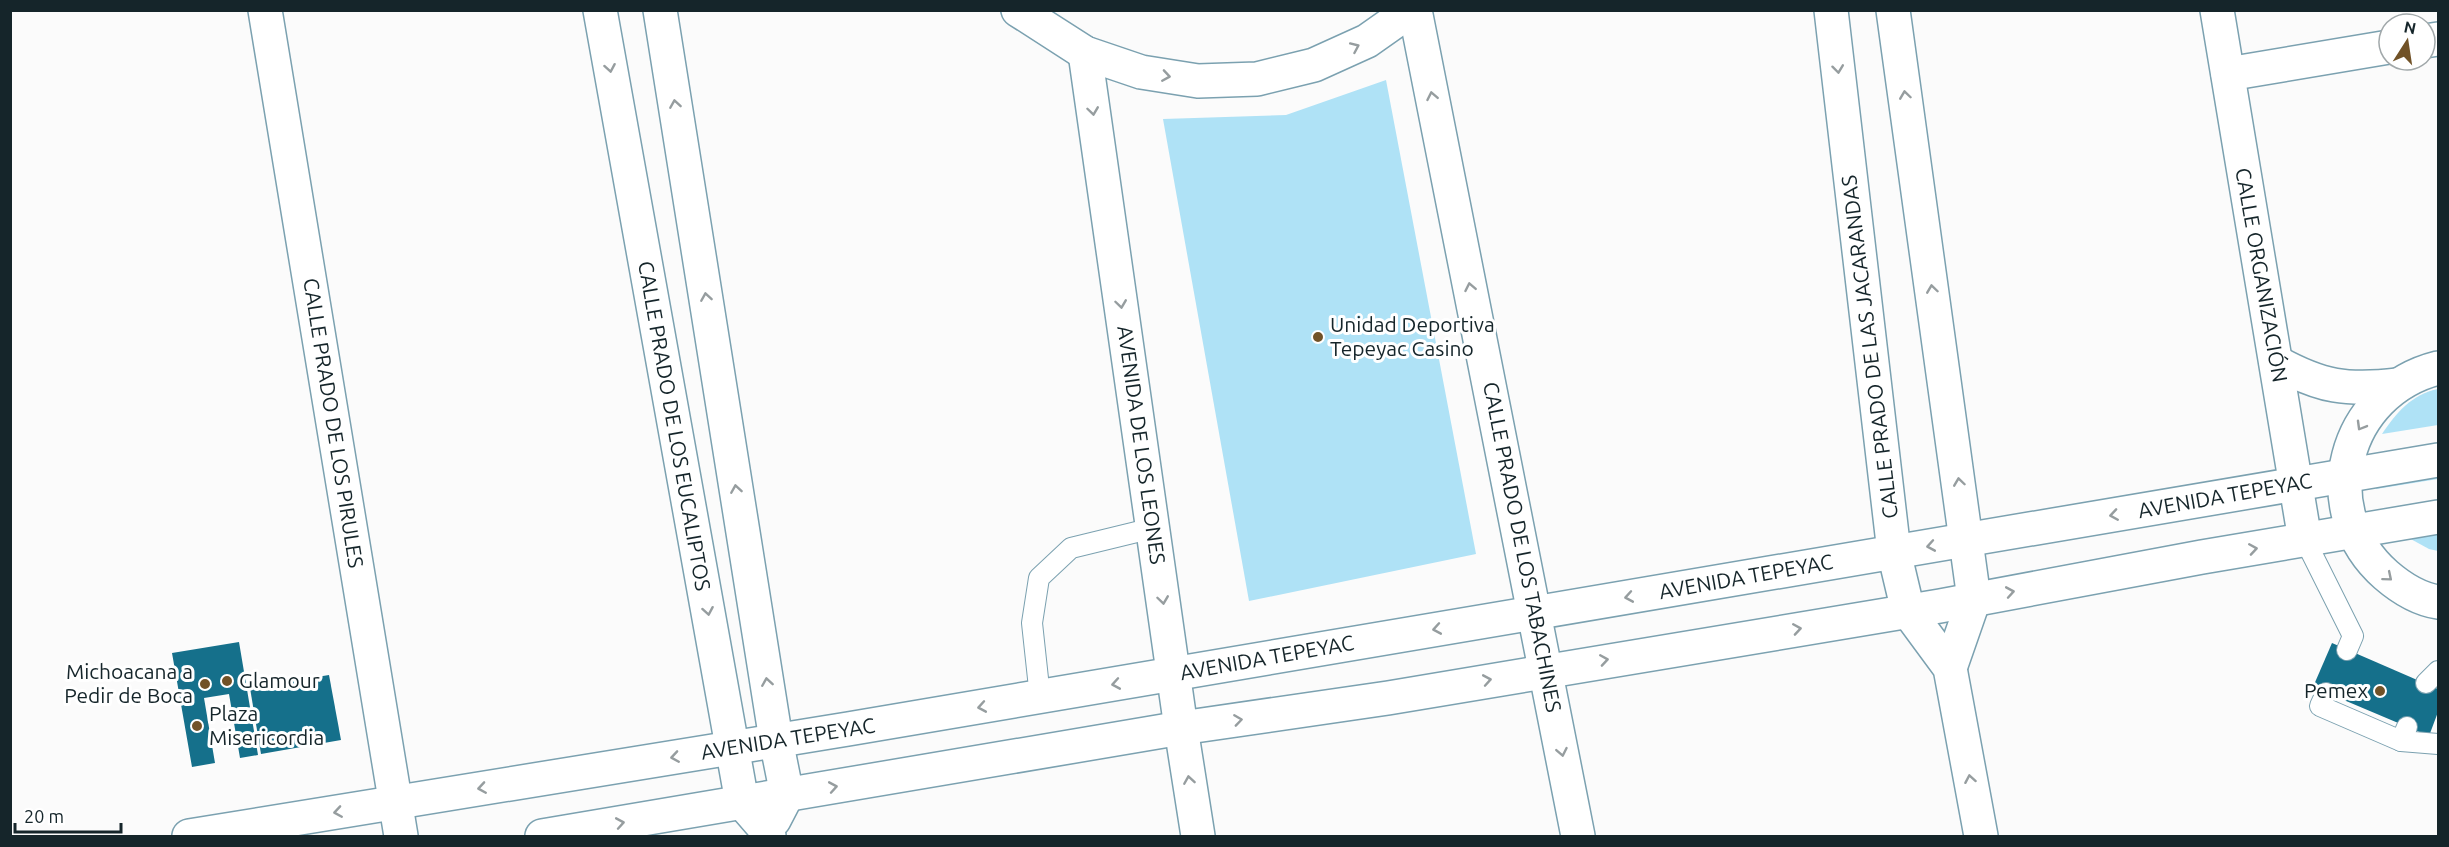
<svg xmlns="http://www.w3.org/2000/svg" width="2449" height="847" viewBox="0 0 2449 847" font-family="Ubuntu,sans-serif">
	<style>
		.green { fill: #afe2f6 }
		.building { fill: #15708b }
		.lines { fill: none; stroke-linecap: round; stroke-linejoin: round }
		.service-casing { stroke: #7ba1b0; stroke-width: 22 }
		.minor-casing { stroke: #7ba1b0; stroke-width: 36 }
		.tertiary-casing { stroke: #7ba1b0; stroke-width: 36 }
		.service { stroke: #fff; stroke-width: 20 }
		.minor { stroke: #fff; stroke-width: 33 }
		.tertiary { stroke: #fff; stroke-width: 33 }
		.oneway { stroke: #969d9f }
		.poi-dot { fill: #715227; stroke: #fff; stroke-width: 2 }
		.labels { text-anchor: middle; stroke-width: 6; stroke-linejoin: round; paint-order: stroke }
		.street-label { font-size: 21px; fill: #15252a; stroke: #fff }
		.poi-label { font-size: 21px; fill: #15252a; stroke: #fff; text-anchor: start }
	</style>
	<rect width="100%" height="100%" fill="#fbfbfb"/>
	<g class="green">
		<path d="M1386,80l90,474 -227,47 -86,-482 123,-4z"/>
		<path d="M2438,389v36l-56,9c14,-21 30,-40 56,-45z"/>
		<path d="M2438,463v16l-62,10 -2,-16z"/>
		<path d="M2438,530v21l-9,-2 -22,-12z"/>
	</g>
	<g class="building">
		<path d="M239,642l19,113 -18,3 -11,-64 -25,4 11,65 -23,4 -20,-114z"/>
		<path d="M2332,643l106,46v23l-9,24 -116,-49z"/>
		<path d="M329,675l12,65 -80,14 -11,-66z"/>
	</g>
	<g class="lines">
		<g class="service-casing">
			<g id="service">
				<path d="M2305,540l48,96 -6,14"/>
				<path d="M2426,683l12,-12"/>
				<path d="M2326,693l-6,13 81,35 6,-14"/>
				<path d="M1040,697l-8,-74 7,-45 32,-30 82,-20"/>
				<path d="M2401,741l37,3"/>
			</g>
		</g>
		<g class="minor-casing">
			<g id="minor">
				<path d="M265,10l136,826"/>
				<path d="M600,10l142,792 26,30 1,4"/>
				<path d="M660,10l116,730 11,55 -13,25"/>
				<path d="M1018,10l67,43 56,19 57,9 59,-2 57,-14 53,-24 44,-31"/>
				<path d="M1415,10l163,826"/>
				<path d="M1831,10l63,542 14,59 42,57 31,168"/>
				<path d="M1893,10l81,589 -24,69"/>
				<path d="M2217,10l88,530"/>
				<path d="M2425,41l13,-2"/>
				<path d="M1085,53l96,675 17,108"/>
				<path d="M2228,74l161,-27"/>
				<path d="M2276,362c45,25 71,29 122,23"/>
				<path d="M2438,368c-95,24 -126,142 -52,207 15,13 33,24 52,27"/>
			</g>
		</g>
		<g class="tertiary-casing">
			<g id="tertiary">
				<path d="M189,836l659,-107 1590,-269"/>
				<path d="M542,836l639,-108 207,-30 552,-92 262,-49 236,-40"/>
			</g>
		</g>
		<use href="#service" class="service"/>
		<use href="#minor" class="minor"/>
		<use href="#tertiary" class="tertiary"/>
	</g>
	<defs><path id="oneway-chevron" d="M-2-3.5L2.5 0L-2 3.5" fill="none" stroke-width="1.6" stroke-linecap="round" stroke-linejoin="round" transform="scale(1.5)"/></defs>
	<g class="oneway">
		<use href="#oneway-chevron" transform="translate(1355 47) rotate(-24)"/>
		<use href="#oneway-chevron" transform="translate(610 68) rotate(80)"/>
		<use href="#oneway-chevron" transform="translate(1838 69) rotate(83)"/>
		<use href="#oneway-chevron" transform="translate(1166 76) rotate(9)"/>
		<use href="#oneway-chevron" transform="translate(1905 95) rotate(-98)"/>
		<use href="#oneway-chevron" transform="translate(1432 96) rotate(-101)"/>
		<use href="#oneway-chevron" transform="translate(675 104) rotate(-99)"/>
		<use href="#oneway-chevron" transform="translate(1093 111) rotate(82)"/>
		<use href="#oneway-chevron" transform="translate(1470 287) rotate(-101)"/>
		<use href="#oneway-chevron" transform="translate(1932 289) rotate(-98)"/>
		<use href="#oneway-chevron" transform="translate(706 297) rotate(-99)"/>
		<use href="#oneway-chevron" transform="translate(1121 304) rotate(82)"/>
		<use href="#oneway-chevron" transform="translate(2361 426) rotate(120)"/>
		<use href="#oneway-chevron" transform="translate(1959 482) rotate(-98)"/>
		<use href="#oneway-chevron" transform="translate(736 489) rotate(-99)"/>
		<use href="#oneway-chevron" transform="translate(2114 515) rotate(171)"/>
		<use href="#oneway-chevron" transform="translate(1931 546) rotate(170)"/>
		<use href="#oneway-chevron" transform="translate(2253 549) rotate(-9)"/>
		<use href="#oneway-chevron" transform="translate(2388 577) rotate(40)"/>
		<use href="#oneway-chevron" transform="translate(2010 592) rotate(-10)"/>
		<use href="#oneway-chevron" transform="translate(1629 597) rotate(170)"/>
		<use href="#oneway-chevron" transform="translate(1163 600) rotate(82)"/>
		<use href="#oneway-chevron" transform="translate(708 611) rotate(80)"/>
		<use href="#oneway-chevron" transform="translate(1437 629) rotate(170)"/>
		<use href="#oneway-chevron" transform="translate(1797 629) rotate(-9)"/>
		<use href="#oneway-chevron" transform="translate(1604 660) rotate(-9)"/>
		<use href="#oneway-chevron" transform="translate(1487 680) rotate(-10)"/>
		<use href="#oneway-chevron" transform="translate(767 682) rotate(-99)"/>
		<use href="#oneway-chevron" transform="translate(1116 684) rotate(170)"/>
		<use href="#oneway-chevron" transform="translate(982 707) rotate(170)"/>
		<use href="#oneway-chevron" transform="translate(1238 720) rotate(-8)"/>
		<use href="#oneway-chevron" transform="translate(1562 752) rotate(79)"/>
		<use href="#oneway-chevron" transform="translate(675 757) rotate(171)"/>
		<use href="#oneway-chevron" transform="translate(1970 779) rotate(-100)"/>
		<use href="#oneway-chevron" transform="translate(1189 780) rotate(-99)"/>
		<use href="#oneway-chevron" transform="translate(833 787) rotate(-10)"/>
		<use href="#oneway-chevron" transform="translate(482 788) rotate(171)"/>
		<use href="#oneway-chevron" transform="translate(338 812) rotate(171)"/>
		<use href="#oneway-chevron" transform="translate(620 823) rotate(-10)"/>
	</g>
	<g class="poi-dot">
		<circle cx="1318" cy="337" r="6"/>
		<circle cx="227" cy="681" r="6"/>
		<circle cx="205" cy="684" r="6"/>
		<circle cx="2380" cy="691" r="6"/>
		<circle cx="197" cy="726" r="6"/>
	</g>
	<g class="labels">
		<g class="street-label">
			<text transform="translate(2261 275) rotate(80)" y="7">CALLE ORGANIZACIÓN</text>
			<text transform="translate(1870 347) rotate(-97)" y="7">CALLE PRADO DE LAS JACARANDAS</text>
			<text transform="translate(333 423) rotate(81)" y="7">CALLE PRADO DE LOS PIRULES</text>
			<text transform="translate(674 426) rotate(80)" y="7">CALLE PRADO DE LOS EUCALIPTOS</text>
			<text transform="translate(1141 445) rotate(82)" y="7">AVENIDA DE LOS LEONES</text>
			<text transform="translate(2225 496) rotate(-10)" y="7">AVENIDA TEPEYAC</text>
			<text transform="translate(1522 547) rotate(79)" y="7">CALLE PRADO DE LOS TABACHINES</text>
			<text transform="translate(1746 577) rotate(-10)" y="7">AVENIDA TEPEYAC</text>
			<text transform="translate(1267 658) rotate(-10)" y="7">AVENIDA TEPEYAC</text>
			<text transform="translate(788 739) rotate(-9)" y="7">AVENIDA TEPEYAC</text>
		</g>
		<g class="poi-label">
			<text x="1330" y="332">Unidad Deportiva<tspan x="1330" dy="24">Tepeyac Casino</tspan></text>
			<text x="193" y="679" text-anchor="end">Michoacana a<tspan x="193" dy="24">Pedir de Boca</tspan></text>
			<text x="239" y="688">Glamour</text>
			<text x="2368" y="698" text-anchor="end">Pemex</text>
			<text x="209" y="721">Plaza<tspan x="209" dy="24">Misericordia</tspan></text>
		</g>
	</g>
	<rect width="2449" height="847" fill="none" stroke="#15252a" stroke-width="24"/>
	<g transform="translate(2407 42) rotate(12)"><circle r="28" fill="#ffffff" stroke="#a1a8aa" stroke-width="1.5"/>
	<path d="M0-4.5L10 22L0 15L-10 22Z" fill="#715227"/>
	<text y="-9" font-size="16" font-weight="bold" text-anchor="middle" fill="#15252a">N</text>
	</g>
	<path d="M15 823v9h106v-9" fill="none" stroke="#15252a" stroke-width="3"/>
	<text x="24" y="823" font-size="18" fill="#15252a" stroke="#ffffff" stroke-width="4.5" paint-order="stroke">20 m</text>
</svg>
